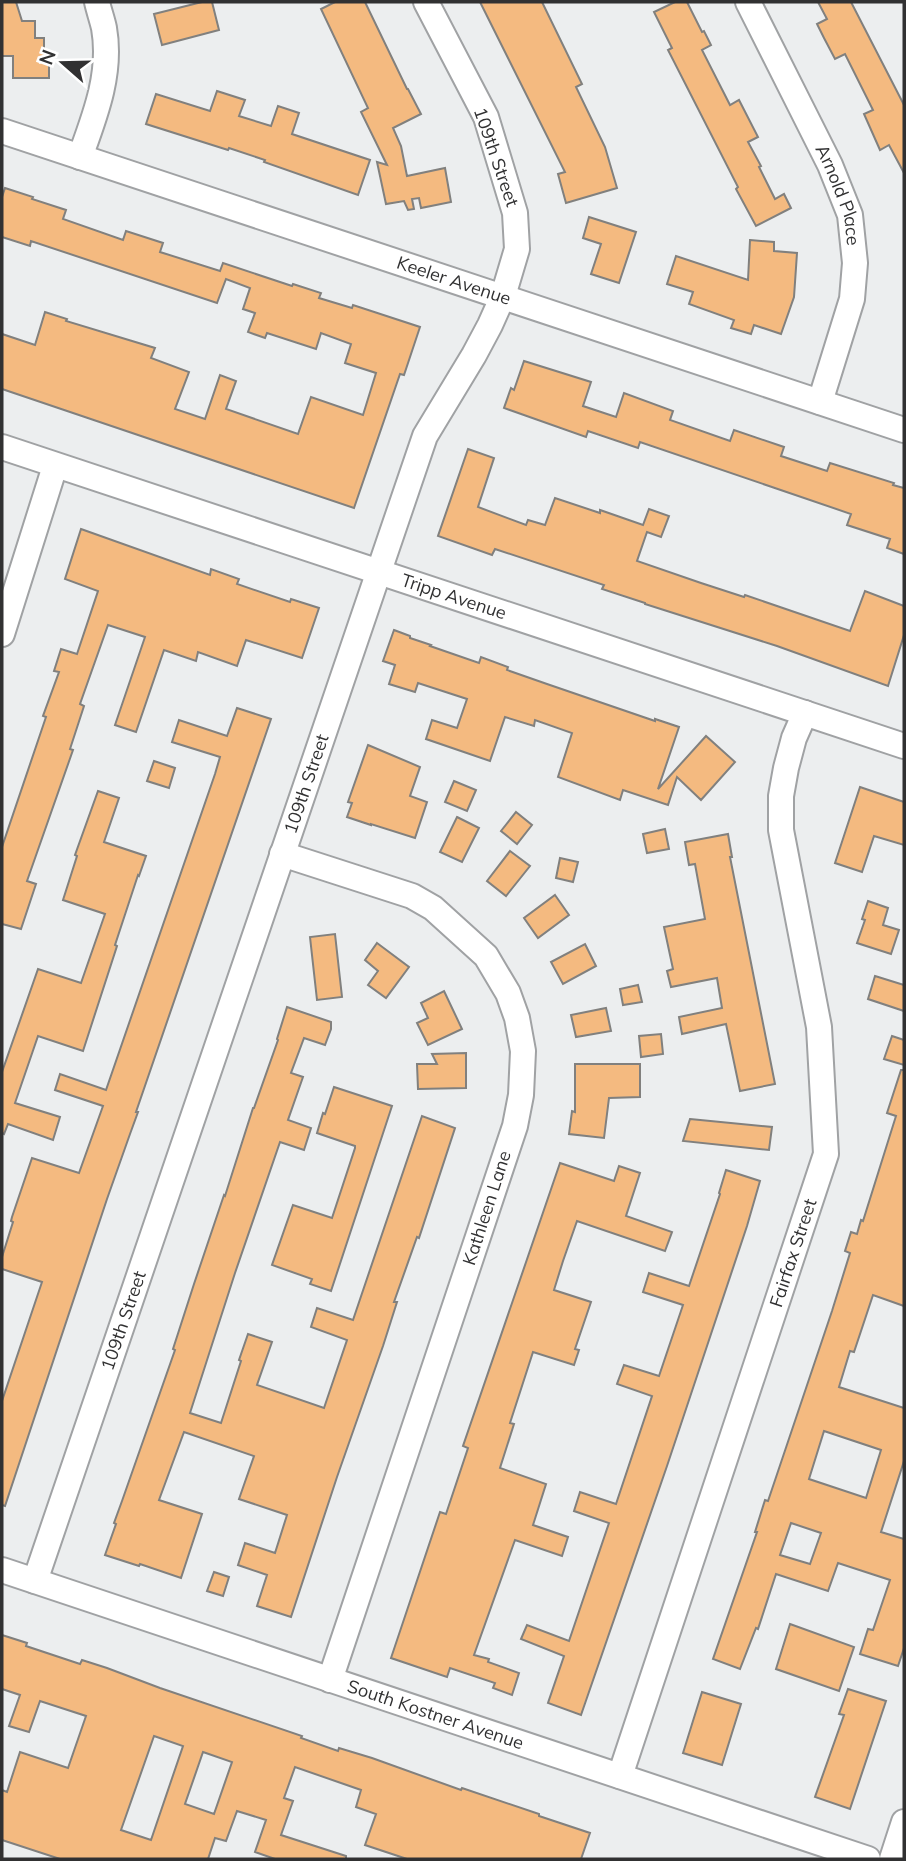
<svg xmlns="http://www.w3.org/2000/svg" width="906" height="1861" viewBox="0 0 906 1861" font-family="Mulish,sans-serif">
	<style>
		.building { fill: #f4ba80; stroke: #81807e; stroke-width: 2; fill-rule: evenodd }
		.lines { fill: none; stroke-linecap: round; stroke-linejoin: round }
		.street-casing { stroke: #a0a2a4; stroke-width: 28 }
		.street { stroke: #fff; stroke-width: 24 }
		.labels { text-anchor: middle; stroke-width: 5; stroke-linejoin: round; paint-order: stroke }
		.street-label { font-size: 18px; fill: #313132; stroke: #fff }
	</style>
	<rect width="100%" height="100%" fill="#eceeef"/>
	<g class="building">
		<path d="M2,2h14l6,19h13v17h9v13h5v27h-36v-22h-11z"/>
		<path d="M202,2h10l7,28 -57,15 -8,-31z"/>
		<path d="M335,2h30l42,87h1l13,25 -28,14 8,18 6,30 38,-8 6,34 -30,6 -2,-10 -7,1 2,10 -6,1 -4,-9 -18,3 -9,-42 10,3 -26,-53 7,-4 -47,-99z"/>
		<path d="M480,2h62l40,82 -6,3 29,60 12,41 -51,15 -8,-29 7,-2z"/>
		<path d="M675,2h12l15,30 2,-1 7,14 -9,5 28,55 9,-5 19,37 -10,5 13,24 -2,1 16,32 9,-5 7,14 -35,18 -20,-37 2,-2 -70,-137 4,-2 -18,-36z"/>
		<path d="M818,2h33l53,103v68l-15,-28 -9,5 -16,-36 9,-4 -28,-56 -10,5 -11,-21 -7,-14 10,-5z"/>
		<path d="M217,91l28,9 -6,16 32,10 7,-20 21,7 -7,21 78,26 -12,35 -94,-33 1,-2 -36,-12 -1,2 -82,-26 10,-30 54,17z"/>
		<path d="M5,188l28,9 -1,2 34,11 -3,9 60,21 3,-9 37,12 -3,9 60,19 3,-8 69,23 1,-2 28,9 -2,5 33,10 1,-3 67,22 -16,48 -4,-1 -46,134 -352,-119v-55l33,11 10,-33 22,7 -1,2 89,27 -4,10 38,14 -14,37 30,10 15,-44 16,6 -10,28 72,25 13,-37 52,18 13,-42 -31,-10 6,-19 -30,-11 -5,16 -49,-16 -2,5 -17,-6 7,-19 -12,-4 7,-21 -24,-9 -9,24 -186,-62 -1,5 -28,-9v-40z"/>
		<path d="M589,217l47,15 -17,51 -28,-9 10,-30 -18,-6z"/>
		<path d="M750,240l24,2v9l23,2 -3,44 -13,37 -27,-9 -3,9 -20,-6 3,-8 -45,-16 4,-12 -26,-8 9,-28 72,24z"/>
		<path d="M524,361l67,21 -8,24 33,11 8,-24 49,18 -3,9 60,21 4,-11 50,17 -3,9 46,15 3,-8 64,20 -1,2 11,3v66l-17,-6 3,-9 -43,-14 4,-11 -211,-72 -2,6 -50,-17 -2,6 -82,-29 7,-20 3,2z"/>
		<path d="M468,449l26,9 -16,49 48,18 2,-5 17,5 10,-27 45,15v-3l43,15 6,-16 20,7 -8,21 -14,-5 -10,29 64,22 43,14 1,-2 105,36 15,-40 39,15v29l-16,51 -111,-40 -132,-42v-1l-43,-14 2,-4 -109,-36 -3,6 -54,-19z"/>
		<path d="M81,529l129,46 1,-6 28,10 -2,5 53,18 1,-3 28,9 -17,50 -56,-18 -9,26 -39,-14 -2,9 -32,-11 -28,82 -21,-7 30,-88 -37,-12 -28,79 4,2 -14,43 3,1 -46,131 9,3 -15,45 -19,-5v-77l44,-130 -3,-1 16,-44 -5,-1 7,-22 16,5 21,-63 -33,-12z"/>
		<path d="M394,630l16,6v2l21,7 -1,1 49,17 2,-6 27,10 -1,3 40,14 108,37v-2l24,8 -21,62 48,-53 29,26 -34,38 -24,-23 -9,28 -45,-15 -3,10 -62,-23 14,-44 -37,-13 -1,6 -29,-9 -15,44 -64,-22 6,-19 25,8 10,-29 -49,-16 -3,9 -26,-8 6,-19 -12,-4z"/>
		<path d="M237,708l34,11 -135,393h2l-8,22 -23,65 -102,307 -3,-1v-104l40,-119 -40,-13v-12l11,-35 -2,-1 1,-4 20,-59 47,15 24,-67 -48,-16 5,-16 46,16 109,-316 5,-17 -48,-15 7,-22 48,16z"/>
		<path d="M368,745l52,22 -10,29 17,6 -12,36 -44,-14v1l-24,-8 5,-14 -4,-1z"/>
		<path d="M154,761l21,7 -6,20 -22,-7z"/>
		<path d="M454,781l22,9 -9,21 -22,-9z"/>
		<path d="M860,787l44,15v43l-30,-9 -12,36 -27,-9z"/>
		<path d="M98,791l21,7 -15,44 42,14 -7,20 -1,-1 -23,70 2,1 -34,105 -45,-15 -23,67 45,14 -7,23 -45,-16 -4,10 -2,-1v-61l36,-103 43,14 24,-69 -42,-14 14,-44 -2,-1z"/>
		<path d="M516,812l16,13 -15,19 -16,-13z"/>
		<path d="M457,817l22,11 -17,34 -22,-10z"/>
		<path d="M665,829l4,20 -22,4 -4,-19z"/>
		<path d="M728,834l4,23h-2l45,227 -35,7 -14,-67 -44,10 -3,-17 43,-9 -5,-30 -46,9 -4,-16 6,-2 -9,-42 41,-8 -10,-55 -6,1 -4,-23z"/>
		<path d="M510,851l20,15 -24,30 -19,-15z"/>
		<path d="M560,858l18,4 -5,20 -17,-4z"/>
		<path d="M555,895l14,20 -31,23 -14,-20z"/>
		<path d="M868,901l20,7 -5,17 16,5 -8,24 -34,-11 8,-23 -3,-1z"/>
		<path d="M335,934l7,63 -25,3 -7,-63z"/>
		<path d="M377,943l32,24 -23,31 -18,-13 10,-14 -13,-11z"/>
		<path d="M585,944l11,22 -33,18 -12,-22z"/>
		<path d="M875,976l29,9v26l-36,-12z"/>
		<path d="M638,985l4,17 -19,3 -3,-16z"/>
		<path d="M444,991l18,38 -34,16 -11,-22 11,-5 -7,-15z"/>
		<path d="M287,1007l44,15v7l-6,16 -21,-7 -13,35 12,4 -15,43 23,8 -7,22 -24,-8 -45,131 -45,140 31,10 20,-62 -2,-1 9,-26 24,8 -15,43 67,23 23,-68 -36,-13 6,-19 36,12 69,-204 33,12 -36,110 -2,-1 -23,65h3l-14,44 -46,131 -46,140 -34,-11 10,-31 -29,-10 7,-22 30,10 12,-38 -48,-16 15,-43 -70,-24 -25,68 43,14 -21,64 -41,-14 -1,2 -34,-11 11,-31 -2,-1 8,-22 53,-151 -2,-1 21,-65 30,-89 1,1 28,-88h1l24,-68 -1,-1z"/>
		<path d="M606,1008l5,23 -35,6 -5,-22z"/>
		<path d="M661,1034l2,20 -22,3 -2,-21z"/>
		<path d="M892,1036l12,4v25l-20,-6z"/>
		<path d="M466,1053v35l-48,1 -1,-25h20l-5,-10z"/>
		<path d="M575,1064h65v33l-31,1 -5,40 -35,-4 3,-23 3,1z"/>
		<path d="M901,1070h3v236l-31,-11 -19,57 -4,-1 -11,36 65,21v53l-23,71 23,7v109l-6,18 -38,-12 8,-25 5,1 17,-50 -52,-17 -10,28 -52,-17 -18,55 -2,-1 -16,41 -27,-10 44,-127h-2l10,-32 3,1 64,-190 18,-58 -5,-2 6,-19 6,2 4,-14 2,1 33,-105 -9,-3zM824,1431l57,19 -15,48 -57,-19zM791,1523l30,10 -11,31 -30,-9z"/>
		<path d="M334,1087l58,19 -61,185 -21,-7 2,-5 -40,-14 21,-60 39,13 23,-70v-2l-38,-13 6,-20 2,1z"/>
		<path d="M690,1119l82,8 -3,23 -86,-9z"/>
		<path d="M560,1163l54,18 5,-15 21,7 -14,43 46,16 -7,19 -88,-30 -14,40 -9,29 37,12 -16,47 4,1 -5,15 -41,-13 -23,71 4,1 -14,44 46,16 -13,41 35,12 -6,19 -47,-16 -41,115 15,4 -1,3 31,11 -7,22 -19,-7 2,-5 -45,-15 -3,9 -56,-19 49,-146 6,2 22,-66 -5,-2z"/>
		<path d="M726,1170l34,11 -13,45 -80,240 -86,249 -33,-12 16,-47 -43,-17 6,-14 42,16 40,-118 -35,-12 6,-19 36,12 36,-108 -35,-12 7,-19 35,11 24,-71 -40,-13 6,-19 40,13 31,-92 -1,-1z"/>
		<path d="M214,1572l15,5 -6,19 -16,-5z"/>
		<path d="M790,1624l64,23 -15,44 -63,-22z"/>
		<path d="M2,1635l25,8 -1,3 54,18 2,-4 25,8 53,20 142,48 -1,2 37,13 1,-3 33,10 89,32 1,-2 77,26v2l51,17 -9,26h-174l-42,-14 11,-31 -20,-7 5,-17 -66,-23 -11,31 9,3 -12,34 65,21v3h-71l-20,-7 11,-32 -29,-9 -11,30 -11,-3 -7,21h-148l-58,-19v-50l5,2 13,-40 48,16 18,-52 -46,-15 -11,31 -20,-6 11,-31 -18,-6zM154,1736l29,10 -32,94 -30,-10zM203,1752l29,10 -18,52 -29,-10z"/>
		<path d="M848,1689l38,12 -36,108 -35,-12 29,-82 -5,-1z"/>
		<path d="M702,1692l39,12 -19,61 -39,-12z"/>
	</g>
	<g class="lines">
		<g class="street-casing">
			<g id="street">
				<path id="s1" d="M748,2l82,163 20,50 5,48 -3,36 -32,103"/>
				<path id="s2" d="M2,131l902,299"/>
				<path d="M80,157c15,-41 32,-84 24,-129 -2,-9 -5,-17 -7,-26"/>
				<path id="s3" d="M2,447l902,299"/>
				<path d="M2,634l53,-168"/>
				<path d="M282,854l130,42 21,12 53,48 22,37 9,25 6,33 -2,44 -6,31 -185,554"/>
				<path id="s4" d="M2,1570l866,289"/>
				<path id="s5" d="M35,1581l390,-1145 49,-81 16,-30 13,-29 14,-47 -2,-36 -29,-96 -60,-115"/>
				<path id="s6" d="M620,1776l206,-622 -7,-127 -38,-197v-34l5,-28 8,-30 11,-25"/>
				<path d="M892,1859l12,-37"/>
			</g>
		</g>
		<use href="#street" class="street"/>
	</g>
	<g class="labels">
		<g class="street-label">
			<text transform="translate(496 157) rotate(71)" y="6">109th Street</text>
			<text dy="6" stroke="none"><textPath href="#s1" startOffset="214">Arnold Place</textPath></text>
			<text dy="6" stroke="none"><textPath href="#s2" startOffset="476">Keeler Avenue</textPath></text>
			<text dy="6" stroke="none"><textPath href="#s3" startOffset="476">Tripp Avenue</textPath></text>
			<text dy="6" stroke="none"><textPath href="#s5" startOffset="842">109th Street</textPath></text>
			<text transform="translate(487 1208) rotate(-72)" y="6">Kathleen Lane</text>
			<text dy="6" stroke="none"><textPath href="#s6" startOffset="551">Fairfax Street</textPath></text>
			<text dy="6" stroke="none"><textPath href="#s5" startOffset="275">109th Street</textPath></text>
			<text dy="6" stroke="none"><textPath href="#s4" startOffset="457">South Kostner Avenue</textPath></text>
		</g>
	</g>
	<rect width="906" height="1861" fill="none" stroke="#313132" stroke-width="7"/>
	<g transform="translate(63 63) rotate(290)" stroke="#ffffff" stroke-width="5" paint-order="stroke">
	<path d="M0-5L12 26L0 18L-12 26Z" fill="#313132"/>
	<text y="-10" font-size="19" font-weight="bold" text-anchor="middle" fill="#313132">N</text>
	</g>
</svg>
